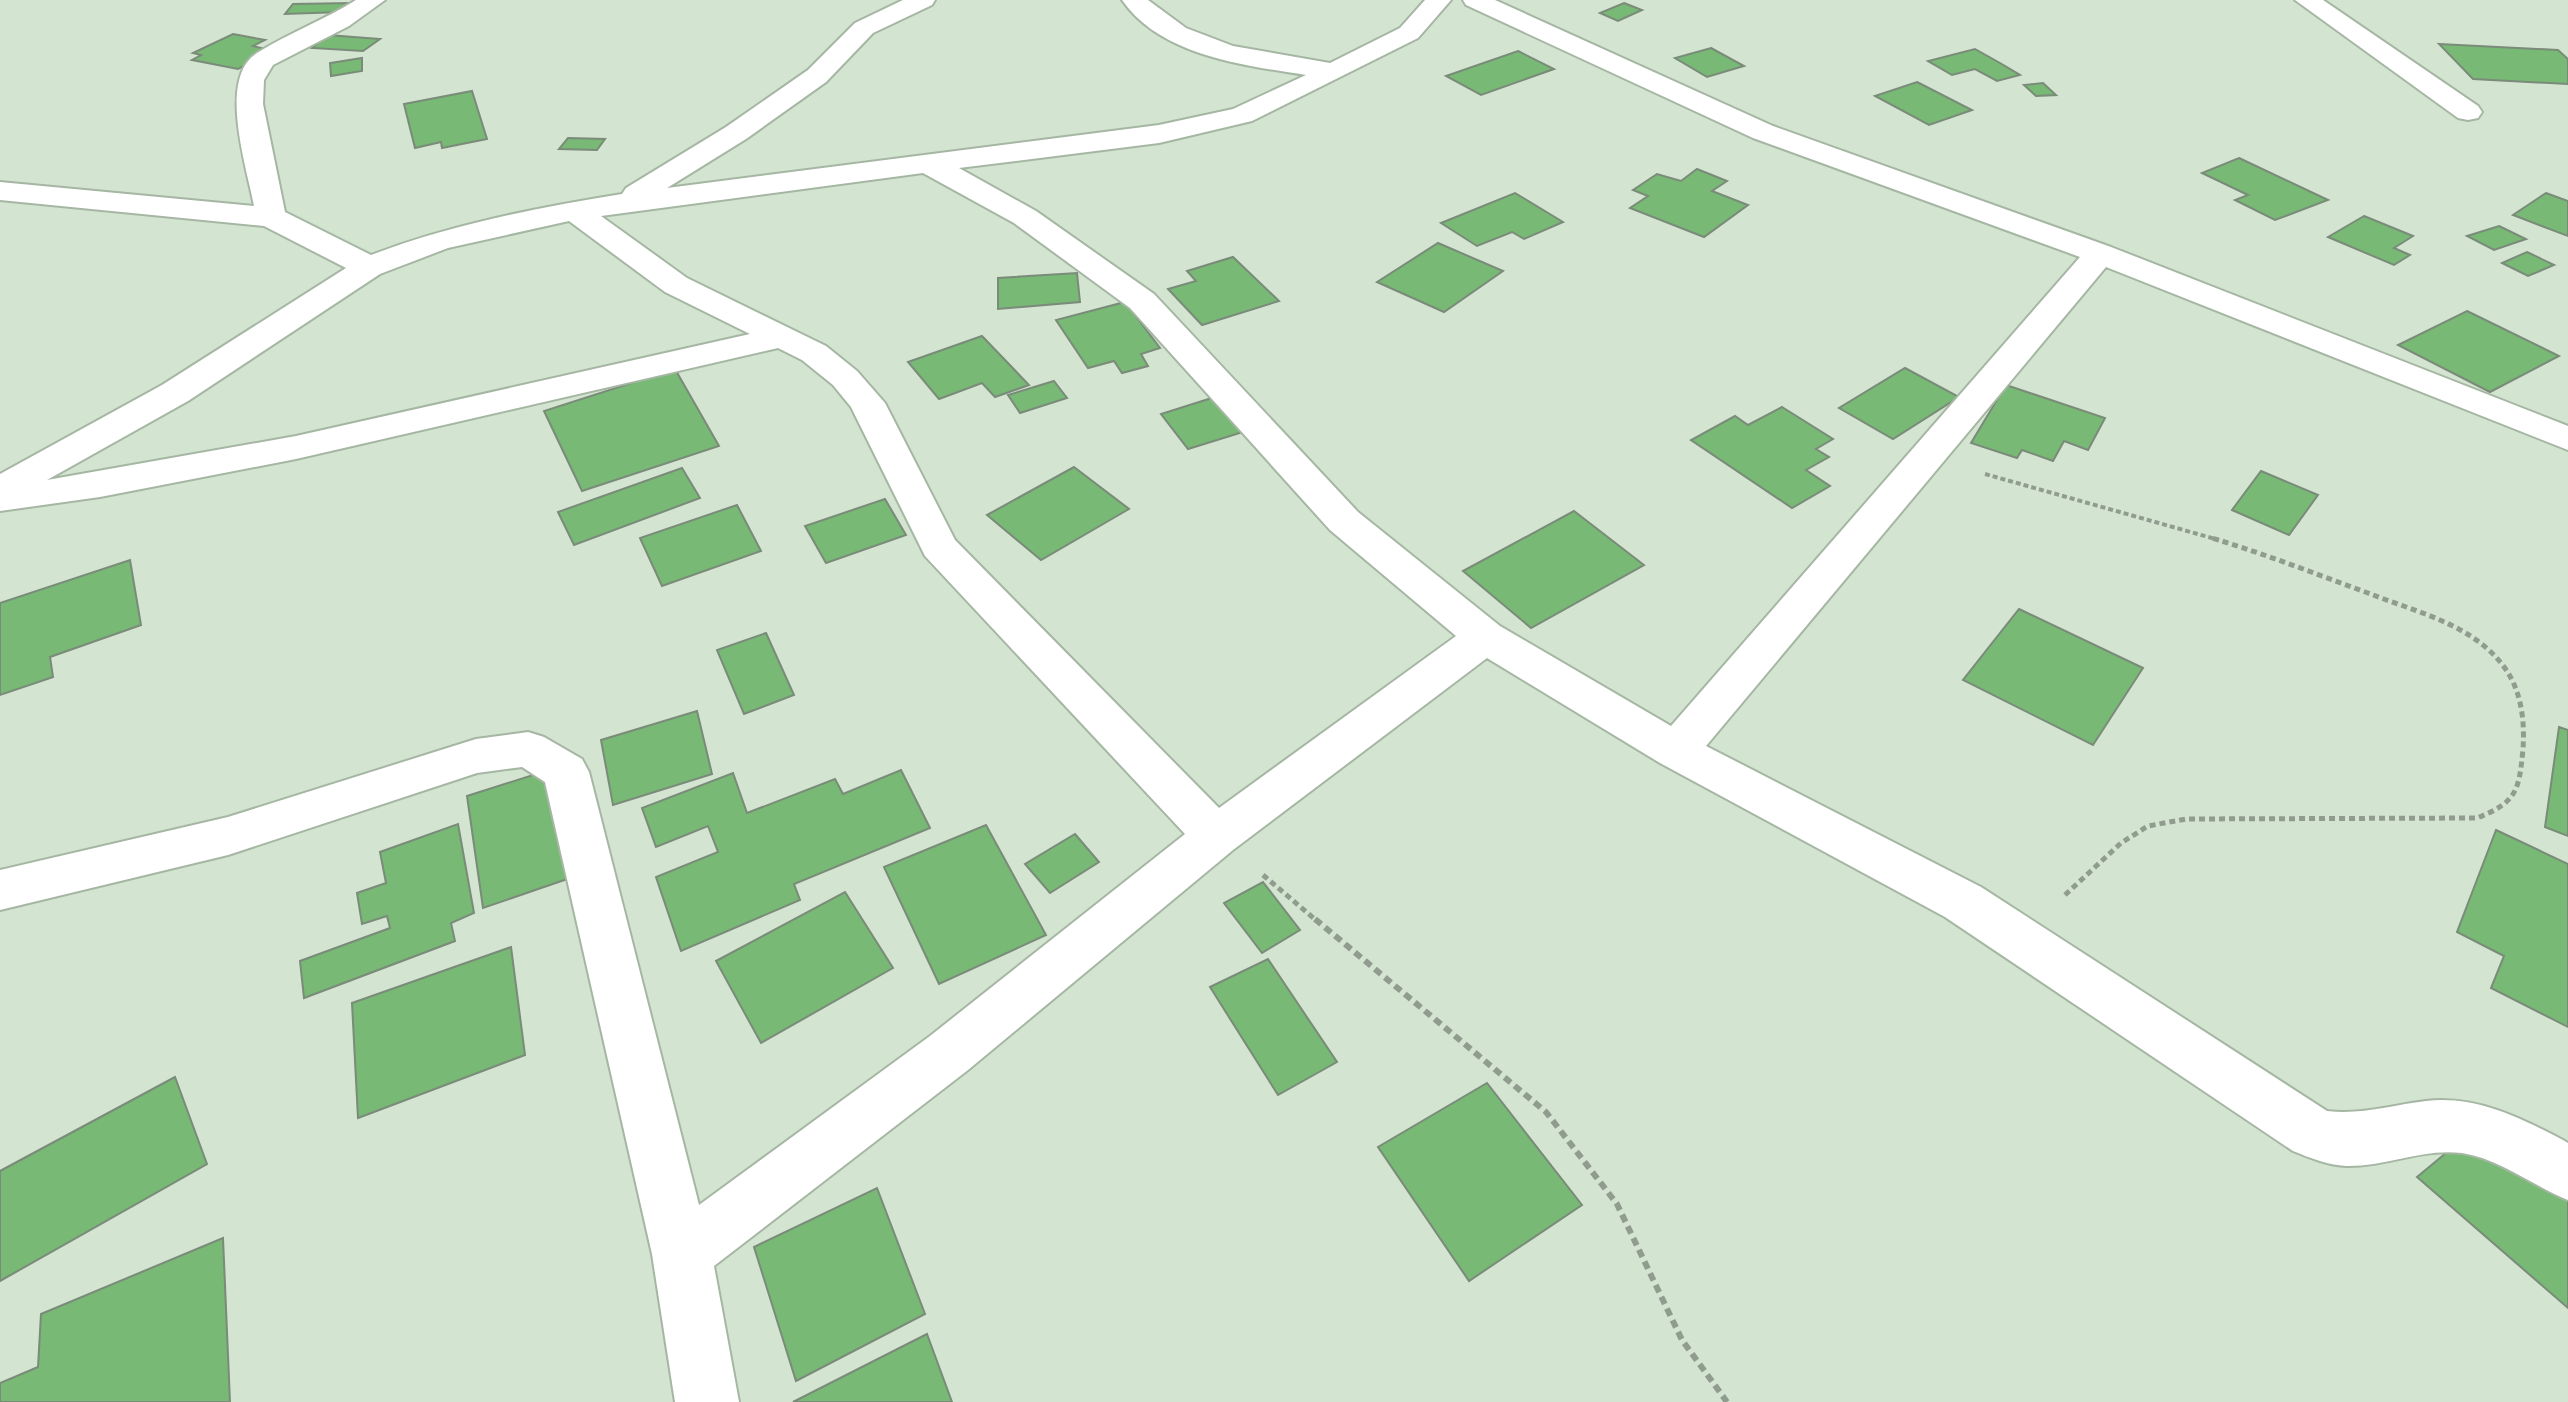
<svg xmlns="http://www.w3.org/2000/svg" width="2568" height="1402" viewBox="0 0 2568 1402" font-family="Barlow,sans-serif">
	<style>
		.building { fill: #77b975; stroke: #7a8b79; stroke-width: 2 }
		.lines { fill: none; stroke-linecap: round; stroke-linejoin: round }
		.street-casing { stroke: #a5b7a3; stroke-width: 4 }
		.path-far2 { stroke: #909d8e; stroke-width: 4; stroke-dasharray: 5 3; stroke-linecap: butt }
		.path-far1 { stroke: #909d8e; stroke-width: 5; stroke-dasharray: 6 4; stroke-linecap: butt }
		.path { stroke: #909d8e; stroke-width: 6; stroke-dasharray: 8 5; stroke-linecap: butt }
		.street { fill: #fff; fill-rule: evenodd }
	</style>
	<rect width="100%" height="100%" fill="#d3e5d1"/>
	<g class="building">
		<path d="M351,3l-8,9 -58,2 8,-10z"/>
		<path d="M1624,3l18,7 -24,11 -18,-8z"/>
		<path d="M233,34l32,6 -12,6 20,5 -35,18 -46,-9 9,-5 -8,-2z"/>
		<path d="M328,35l52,4 -17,12 -51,-3z"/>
		<path d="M2439,44l119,6 10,9v25l-95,-5z"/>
		<path d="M1711,48l33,18 -37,11 -32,-19z"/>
		<path d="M1975,49l25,14 20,12 -23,6 -22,-12 -23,6 -24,-14z"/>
		<path d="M1518,51l36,18 -73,26 -35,-19z"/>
		<path d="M362,58v13l-31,5 -1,-13z"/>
		<path d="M1917,82l55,28 -43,15 -54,-29z"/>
		<path d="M2043,83l13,12 -20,1 -12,-11z"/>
		<path d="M472,91l15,48 -45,9 -1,-6 -26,6 -11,-44z"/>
		<path d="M568,138l37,1 -8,11 -38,-1z"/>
		<path d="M2239,158l89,42 -53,20 -40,-20 13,-5 -46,-22z"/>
		<path d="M1697,169l30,12 -15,10 36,14 -44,32 -74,-29 18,-12 -15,-6 24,-16 24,7z"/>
		<path d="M1515,193l48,29 -39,17 -12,-7 -35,14 -36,-23z"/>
		<path d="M2546,193l22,8v35l-55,-21z"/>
		<path d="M2364,216l49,20 -19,12 16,7 -16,10 -66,-28z"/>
		<path d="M2499,226l27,13 -32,11 -27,-14z"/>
		<path d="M1438,243l65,28 -59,41 -67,-30z"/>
		<path d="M2527,252l27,13 -26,11 -26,-13z"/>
		<path d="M1233,257l46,44 -77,24 -34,-36 28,-8 -9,-10z"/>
		<path d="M1077,273l3,29 -82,7v-31z"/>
		<path d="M1125,302l35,46 -19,6 7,12 -26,7 -8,-12 -26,7 -32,-48z"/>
		<path d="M2467,311l92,45 -69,36 -92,-47z"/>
		<path d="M982,336l47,49 -34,12 -13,-14 -43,16 -31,-37z"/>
		<path d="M1905,368l54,29 -66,42 -54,-31z"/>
		<path d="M675,369l44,77 -137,45 -38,-80z"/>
		<path d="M1054,381l13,17 -47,15 -12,-18z"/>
		<path d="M2006,385l99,33 -17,32 -24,-9 -11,20 -31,-11 -5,8 -46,-15z"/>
		<path d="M1215,397l28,35 -55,17 -27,-35z"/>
		<path d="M1782,407l51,32 -17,10 13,8 -23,13 24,16 -38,22 -101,-68 44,-24 13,9z"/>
		<path d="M1074,467l55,42 -88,51 -54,-45z"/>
		<path d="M682,468l18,30 -126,47 -16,-33z"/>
		<path d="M2261,471l57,24 -29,40 -57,-25z"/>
		<path d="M885,499l21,36 -80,28 -21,-37z"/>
		<path d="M737,505l24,46 -99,35 -22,-48z"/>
		<path d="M1574,511l70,54 -113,63 -68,-57z"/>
		<path d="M130,560l11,65 -91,32 3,20 -53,18v-92z"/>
		<path d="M2019,609l124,59 -50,77 -130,-65z"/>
		<path d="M766,633l28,62 -50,19 -27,-64z"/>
		<path d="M697,711l15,63 -99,31 -12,-65z"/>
		<path d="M2559,727l9,3v106l-23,-9z"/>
		<path d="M555,768l21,108 -93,32 -16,-112z"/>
		<path d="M901,770l29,58 -136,56 6,16 -119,51 -25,-74 62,-25 -10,-26 -52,21 -14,-39 91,-35 14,40 88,-34 8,15z"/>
		<path d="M458,824l16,89 -23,10 4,18 -151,57 -4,-37 90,-33 -3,-12 -25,8 -5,-31 29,-10 -6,-31z"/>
		<path d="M986,825l60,110 -107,49 -55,-117z"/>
		<path d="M2496,830l72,34v163l-77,-39 13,-32 -47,-24z"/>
		<path d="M1075,834l24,28 -49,31 -25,-29z"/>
		<path d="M1263,882l37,48 -38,23 -38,-50z"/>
		<path d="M845,892l48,76 -132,75 -45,-82z"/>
		<path d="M511,947l14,108 -167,63 -6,-115z"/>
		<path d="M1268,959l69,103 -59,33 -68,-108z"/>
		<path d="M175,1077l32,87 -207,117v-110z"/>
		<path d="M1487,1083l95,122 -113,76 -91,-134z"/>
		<path d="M2493,1114l75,61v133l-151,-131z"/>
		<path d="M877,1188l48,126 -129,67 -42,-134z"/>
		<path d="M223,1238l7,164h-230v-19l38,-16 3,-53z"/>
		<path d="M927,1334l25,68h-159z"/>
	</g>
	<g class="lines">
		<g class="street-casing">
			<g id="street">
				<path d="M356,0h29l-36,26 -76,39 -9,15 -1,24 22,108 86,43c81,-31 165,-47 251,-61l4,-6 100,-61 82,-57 47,-47 48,-23h32l-3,5 -59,28 -47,49 -80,57 -79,49 492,-63 74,-16 73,-34c-63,-10 -145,-19 -184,-75h26l38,28 47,18 97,17 70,-35 25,-28h26l-33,38 -166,83 -93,22 -200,25 77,43 118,83 204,218 142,114 171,100 409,-469 -327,-119 -287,-133 -3,-5h32l278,126 338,121 457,179v24l-462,-183 -400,479 275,141 346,224c35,4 65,-6 99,-10 49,-6 95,17 137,39l5,3v57c-35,-14 -68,-41 -106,-47 -40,-5 -77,14 -116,13 -18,-1 -36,-8 -53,-15l-348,-234 -285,-154 -173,-105 -254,192 -265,220 -254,196 25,136h-64l-23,-148 -107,-472 -23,-15 -45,6 -249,82 -228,55v-40l228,-53 248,-78 52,-7 16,5 38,22 7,13 110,433 231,-169 255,-202 -260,-278 -74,-149 -18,-22 -31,-25 -24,-12 -482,111 -196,38 -100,14v-37l162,-89 184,-117 -82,-42 -264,-26v-18l254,24c-7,-38 -37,-128 3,-153 32,-20 67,-33 99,-53zM923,173l91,50 116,85 200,222 126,106 -237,172 -264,-268 -70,-137 -28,-32 -31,-25 -139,-68 -86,-62zM569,221l96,71 85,42 -454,102 -249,44 141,-79 192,-127 68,-26z"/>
				<path d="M2295,0h28l155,106 4,6 -4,6 -10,2 -10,-2z"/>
			</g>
		</g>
		<path class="path-far2" d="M1985,474l234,66"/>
		<g class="path-far1">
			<path d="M1263,875l54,46"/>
			<path d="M2065,895l56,-52 27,-17 38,-7 291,-1c40,-16 42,-27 46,-69 2,-30 -2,-62 -22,-86 -32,-40 -88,-52 -133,-70 -52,-19 -103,-39 -156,-55"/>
		</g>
		<path class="path" d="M1315,919l231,193 71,92 65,136 45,62"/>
		<use href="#street" class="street"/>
	</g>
</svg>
